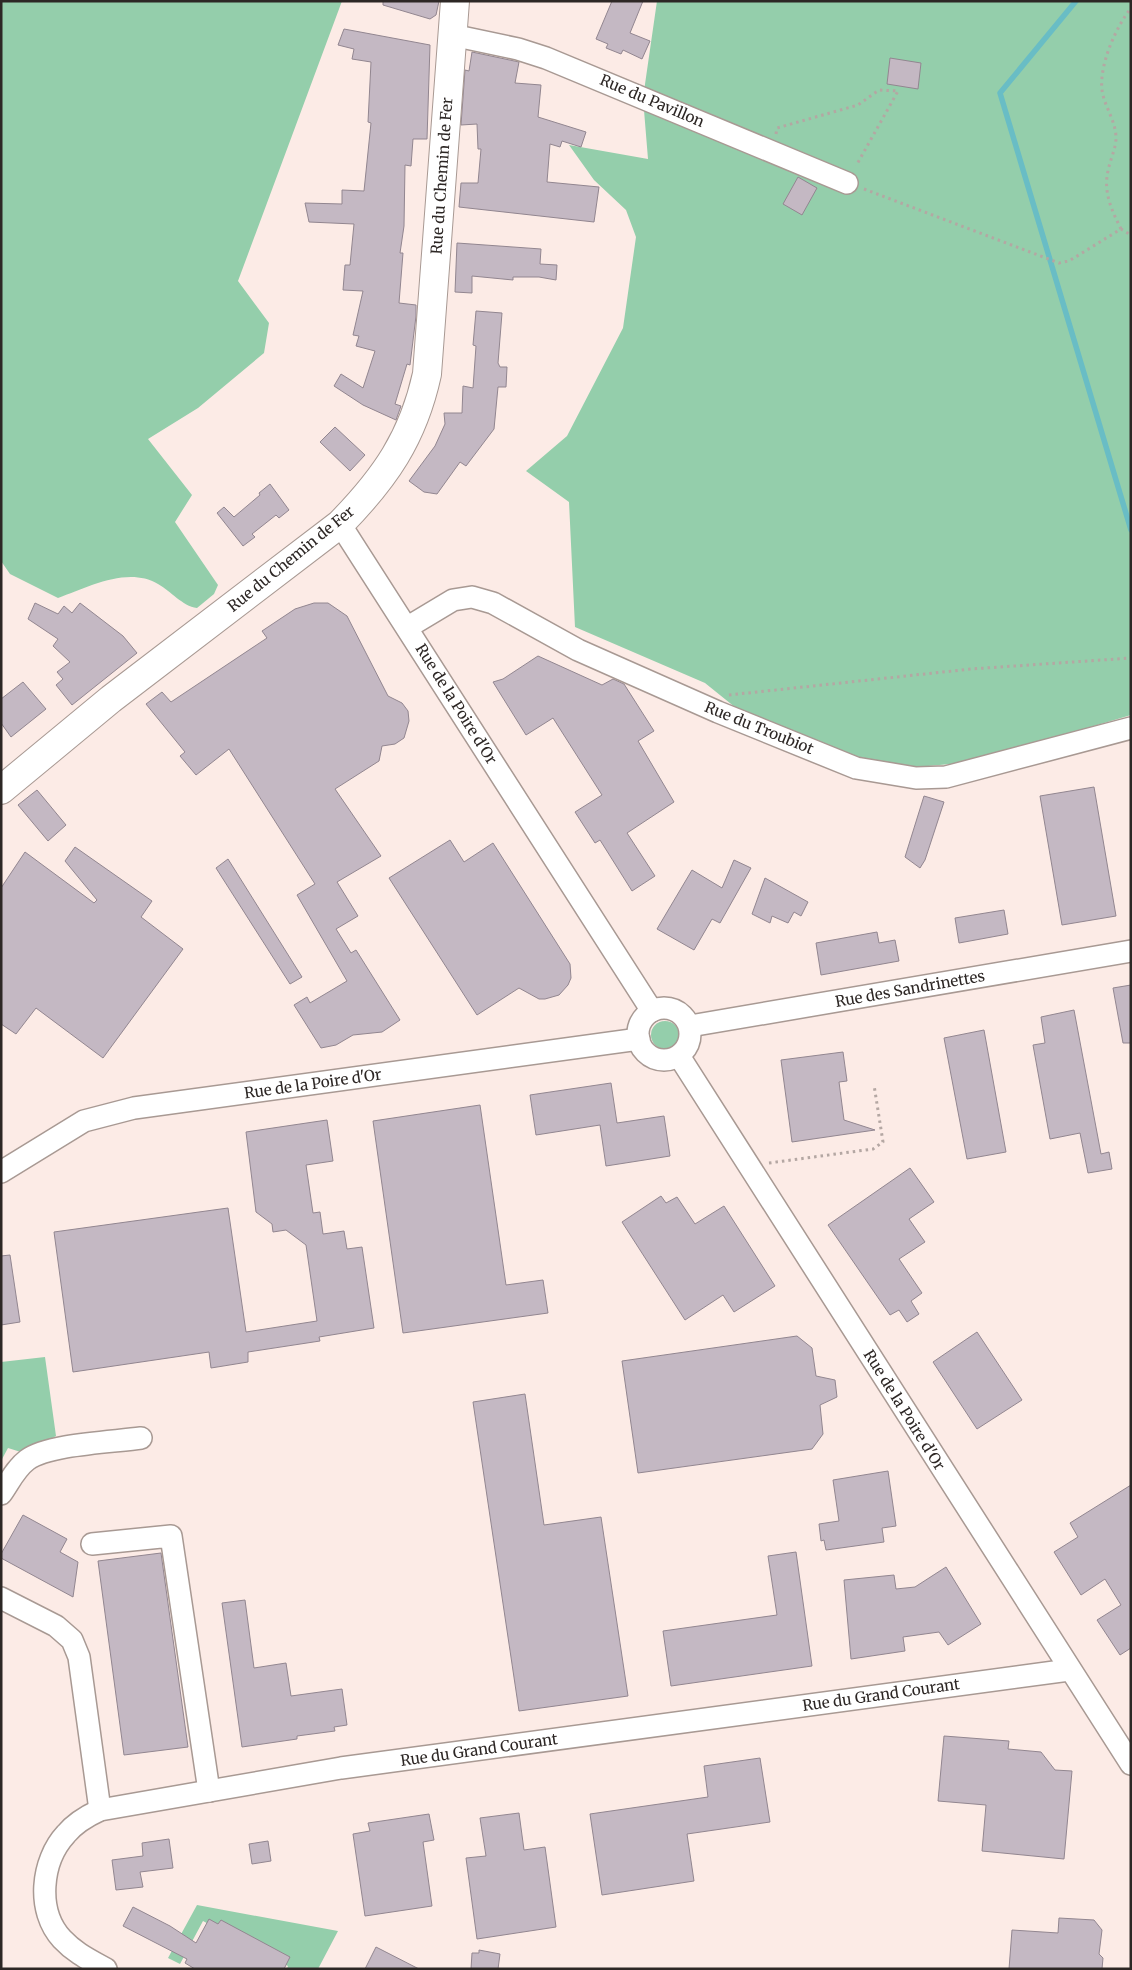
<svg xmlns="http://www.w3.org/2000/svg" width="1132" height="1970" viewBox="0 0 1132 1970" font-family="Merriweather,serif">
	<style>
		.green { fill: #94ceab }
		.lines { fill: none; stroke-linecap: round; stroke-linejoin: round }
		.stream { stroke: #69bdc5; stroke-width: 5.5 }
		.building { fill: #c4b8c3; stroke: #928690 }
		.minor-casing { stroke: #a89993; stroke-width: 24 }
		.major-casing { stroke: #a89993; stroke-width: 30 }
		.path { stroke: #b4a7a3; stroke-width: 3; stroke-dasharray: 2.5 4; stroke-linecap: butt }
		.minor { stroke: #fff; stroke-width: 21 }
		.major { stroke: #fff; stroke-width: 28 }
		.labels { text-anchor: middle; stroke-width: 4.5; stroke-linejoin: round; paint-order: stroke }
		.street-label { font-size: 15px; fill: #2d2725; stroke: #fff }
	</style>
	<rect width="100%" height="100%" fill="#fcebe6"/>
	<g class="green">
		<path d="M1,1h341l-104,280 31,42 -5,30 -66,55 -50,31 44,56 -17,27 43,63 -4,9 -17,14c-15,-2 -26,-17 -39,-24 -30,-18 -70,3 -100,14l-48,-24 -9,-13z"/>
		<path d="M657,1h474v714l-158,47 -56,5 -58,-10 -118,-45 -36,-29 -130,-56 -6,-125 -43,-31 41,-35 56,-108 13,-91 -10,-27 -32,-30 -25,-35 79,14 -5,-61z"/>
		<circle cx="665" cy="1035" r="14"/>
		<path d="M45,1357l11,79 -32,17 -16,-5 -7,13v-99z"/>
		<path d="M197,1905l141,26 -20,38h-31l1,-3 -85,-45 -23,43 -12,-6z"/>
	</g>
	<g class="lines">
		<path class="stream" d="M1076,1l-76,92 131,437"/>
	</g>
	<g class="building">
		<path d="M383,1h56l-3,14 -6,4 -47,-14z"/>
		<path d="M612,1h31l-13,32 20,8 -8,18 -19,-9 -2,4 -15,-6 2,-4 -12,-5z"/>
		<path d="M344,29l86,16 -3,94h-14l-2,27 -6,-1 -1,61 -4,27h3l-4,50 17,2v11l-6,49 -3,-1 -12,40 6,2 -5,14 -33,-15 -29,-19 7,-12 22,14 12,-37 -19,-5 3,-10 -6,-1 10,-44 -20,-1 2,-25h5l4,-41 -45,-2 -4,-19 37,1v-14l22,1 7,-68 -3,-1 3,-60 -19,-3 2,-10 -16,-4z"/>
		<path d="M472,52l47,10 -4,21 26,2 -3,32 48,15 -5,15 -19,-6 -2,6 -10,-3 -3,38 52,5 -5,35 -135,-15 2,-24h17l3,-34h-3l-1,-25 -16,1 4,-55 4,1z"/>
		<path d="M890,58l31,5 -3,26 -31,-5z"/>
		<path d="M798,177l19,11 -15,27 -19,-11z"/>
		<path d="M457,243l84,6 -1,15 17,1 -1,15 -17,-3h-26v3l-41,-4v17l-17,-1z"/>
		<path d="M476,311l26,2 -4,50 2,4h7l-1,20h-8l-4,42 -28,37 -6,-4 -23,32 -13,-2 -15,-11 26,-35 10,-22 -1,-11h18l1,-27 10,2 3,-42 -3,-1z"/>
		<path d="M335,427l30,28 -15,16 -30,-29z"/>
		<path d="M270,484l19,26 -10,8 -3,-3 -24,19 3,3 -12,9 -26,-33 7,-6 10,10 26,-22 -1,-2z"/>
		<path d="M35,603l23,11 6,-8 8,7 8,-10 43,33 14,17 -65,52 -16,-20 7,-6 -6,-7 13,-10 -17,-16 5,-7 -30,-20z"/>
		<path d="M314,603h14l19,13 41,80 14,7 6,8 1,10 -5,17 -9,6 -13,2 -3,15 -44,28 46,67 -44,26 21,34 -22,13 15,24 5,-3 44,70 -18,12 -29,3 -17,10 -15,3 -27,-43 13,-8 3,6 37,-22 -50,-86 18,-11 -86,-135 -33,26 -16,-19 5,-4 -39,-48 16,-12 9,10 96,-64 -5,-7 33,-22z"/>
		<path d="M538,656l64,29 11,-6 11,5 30,47 -16,10 36,61 -47,31 28,43 -23,15 -32,-51 -5,3 -20,-31 27,-17 -49,-77 -27,17 -33,-53 10,-3z"/>
		<path d="M23,682l23,27 -35,28 -10,-14v-24z"/>
		<path d="M1094,787l22,129 -54,9 -22,-129z"/>
		<path d="M37,790l29,35 -18,16 -30,-36z"/>
		<path d="M924,796l20,6 -19,58 -5,8 -15,-11z"/>
		<path d="M450,840l14,22 29,-19 77,121 1,14 -3,7 -9,10 -14,4h-6l-20,-11 -42,27 -88,-137z"/>
		<path d="M75,847l77,54 -11,16 42,32 -80,109 -67,-50 -20,26 -15,-10v-136l24,-36 69,51 3,-3 -32,-39z"/>
		<path d="M228,859l74,118 -12,7 -74,-116z"/>
		<path d="M734,860l17,8 -31,55 -8,-4 -18,31 -37,-21 35,-59 30,18z"/>
		<path d="M765,878l43,24 -7,14 -7,-4 -6,11 -16,-7 -2,7 -18,-9z"/>
		<path d="M1004,910l4,24 -49,9 -4,-25z"/>
		<path d="M877,932l2,11 16,-3 4,21 -78,14 -5,-32z"/>
		<path d="M1131,985v58h-8l-10,-55z"/>
		<path d="M1074,1010l27,144 8,-2 3,17 -24,4 -8,-40 -30,6 -17,-94 12,-2 -4,-26z"/>
		<path d="M984,1030l22,122 -39,7 -23,-121z"/>
		<path d="M843,1052l4,29 -8,1 5,38 31,10 -83,12 -11,-82z"/>
		<path d="M611,1083l6,40 47,-7 6,40 -64,10 -6,-41 -64,10 -6,-40z"/>
		<path d="M480,1105l26,180 37,-5 5,33 -145,20 -30,-212z"/>
		<path d="M327,1120l6,41 -27,4 7,48 7,-1 3,22 21,-3 3,18 15,-2 12,81 -55,9 1,4 -72,11v10l-37,6 -2,-16 -136,20 -19,-140 174,-24 18,124 71,-11 -11,-76 -20,-15 -13,2 -1,-8 -16,-12 -10,-80z"/>
		<path d="M910,1168l24,34 -25,17 16,23 -26,17 23,34 -11,8 8,13 -12,8 -8,-12 -9,5 -62,-90z"/>
		<path d="M661,1196l5,7 11,-6 18,27 29,-18 51,80 -41,26 -11,-17 -38,25 -63,-98z"/>
		<path d="M10,1255l10,67 -19,3v-69z"/>
		<path d="M977,1332l45,68 -45,29 -44,-67z"/>
		<path d="M797,1336l15,12 4,28 19,4 2,17 -17,8 3,29 -11,15 -174,24 -16,-112z"/>
		<path d="M525,1394l19,131 57,-8 27,179 -109,15 -46,-309z"/>
		<path d="M888,1471l8,55 -14,2 2,14 -58,8 -2,-10 -3,1 -2,-17 20,-3 -6,-41z"/>
		<path d="M1131,1485v163l-11,7 -23,-35 24,-15 -16,-26 -24,16 -27,-43 24,-15 -8,-14z"/>
		<path d="M23,1515l44,24 -7,13 18,10 -5,35 -72,-39v-4z"/>
		<path d="M796,1552l16,114 -141,20 -8,-55 114,-16 -9,-59z"/>
		<path d="M161,1553l27,194 -64,8 -26,-194z"/>
		<path d="M946,1567l35,57 -33,21 -9,-13 -36,5 2,14 -54,8 -7,-79 50,-5 2,14 19,-2z"/>
		<path d="M245,1600l9,68 32,-5 5,33 51,-7 5,36 -13,2 1,4 -38,5v3l-55,8 -20,-144z"/>
		<path d="M944,1736l65,5 -1,8 33,3 14,18 17,1 -8,88 -82,-8 4,-46 -48,-4z"/>
		<path d="M760,1758l10,64 -83,12 7,47 -92,14 -12,-81 118,-17 -4,-31z"/>
		<path d="M519,1813l5,37 21,-3 11,80 -79,12 -11,-81 20,-2 -6,-38z"/>
		<path d="M429,1814l5,26 -11,2 9,64 -67,10 -12,-82 17,-3 -2,-8z"/>
		<path d="M169,1839l4,29 -33,4 3,15 -27,3 -4,-30 31,-4 -1,-13z"/>
		<path d="M268,1841l3,20 -19,3 -3,-20z"/>
		<path d="M133,1907l37,19 26,17 13,-24 9,5 3,-4 69,37 -6,12h-89l-10,-6 2,-4 -64,-33z"/>
		<path d="M1059,1918l35,2 8,10 -3,24 4,4 -1,11h-93l3,-39 46,3z"/>
		<path d="M376,1947l43,22h-54z"/>
		<path d="M479,1950l21,4 -2,15h-27l1,-16h7z"/>
	</g>
	<g class="lines">
		<g class="minor-casing">
			<g id="minor">
				<path d="M452,35l66,14 28,9 301,125"/>
				<path d="M340,524l312,487"/>
				<path d="M408,627l45,-27 19,-3 21,6 85,47 140,62 138,56 60,10 30,-1 185,-49"/>
				<circle cx="664" cy="1034" r="26"/>
				<path d="M690,1026l441,-75"/>
				<path d="M679,1056l452,708"/>
				<path d="M1,1172l83,-51 50,-13 505,-69"/>
				<path d="M1,1494c8,-11 14,-25 26,-34 21,-16 86,-18 114,-22"/>
				<path d="M92,1544l79,-8 38,255"/>
				<path d="M1,1598l55,28 16,14 7,17 21,153"/>
				<path d="M106,1969c-16,-9 -31,-16 -44,-30 -26,-28 -21,-78 4,-105 9,-11 21,-18 34,-24l241,-42 728,-98"/>
			</g>
		</g>
		<g class="major-casing">
			<path id="major" d="M1,790l110,-91 229,-175c45,-46 73,-86 87,-150l28,-373"/>
		</g>
		<g class="path">
			<path d="M776,134l1,-6 81,-23 21,-15 19,1 -42,75"/>
			<path d="M864,189l195,74 10,-2 52,-32 10,6"/>
			<path d="M1121,229c-9,-18 -18,-37 -13,-58 2,-11 8,-23 8,-33 0,-17 -12,-32 -14,-48 -3,-25 14,-63 29,-82"/>
			<path d="M729,695l242,-26 160,-11"/>
			<path d="M769,1163l104,-14 10,-7 -9,-57"/>
		</g>
		<use href="#minor" class="minor"/>
		<use href="#major" class="major"/>
	</g>
	<g class="labels">
		<g class="street-label">
			<text transform="translate(652 101) rotate(23)" y="5">Rue du Pavillon</text>
			<text transform="translate(442 176) rotate(-86)" y="5">Rue du Chemin de Fer</text>
			<text transform="translate(291 559) rotate(-39)" y="5">Rue du Chemin de Fer</text>
			<text transform="translate(456 704) rotate(58)" y="5">Rue de la Poire d'Or</text>
			<text transform="translate(759 728) rotate(22)" y="5">Rue du Troubiot</text>
			<text transform="translate(910 989) rotate(-10)" y="5">Rue des Sandrinettes</text>
			<text transform="translate(313 1084) rotate(-8)" y="5">Rue de la Poire d'Or</text>
			<text transform="translate(904 1410) rotate(58)" y="5">Rue de la Poire d'Or</text>
			<text transform="translate(881 1695) rotate(-8)" y="5">Rue du Grand Courant</text>
			<text transform="translate(479 1750) rotate(-8)" y="5">Rue du Grand Courant</text>
		</g>
	</g>
	<rect width="1132" height="1970" fill="none" stroke="#2d2725" stroke-width="5"/>
</svg>
